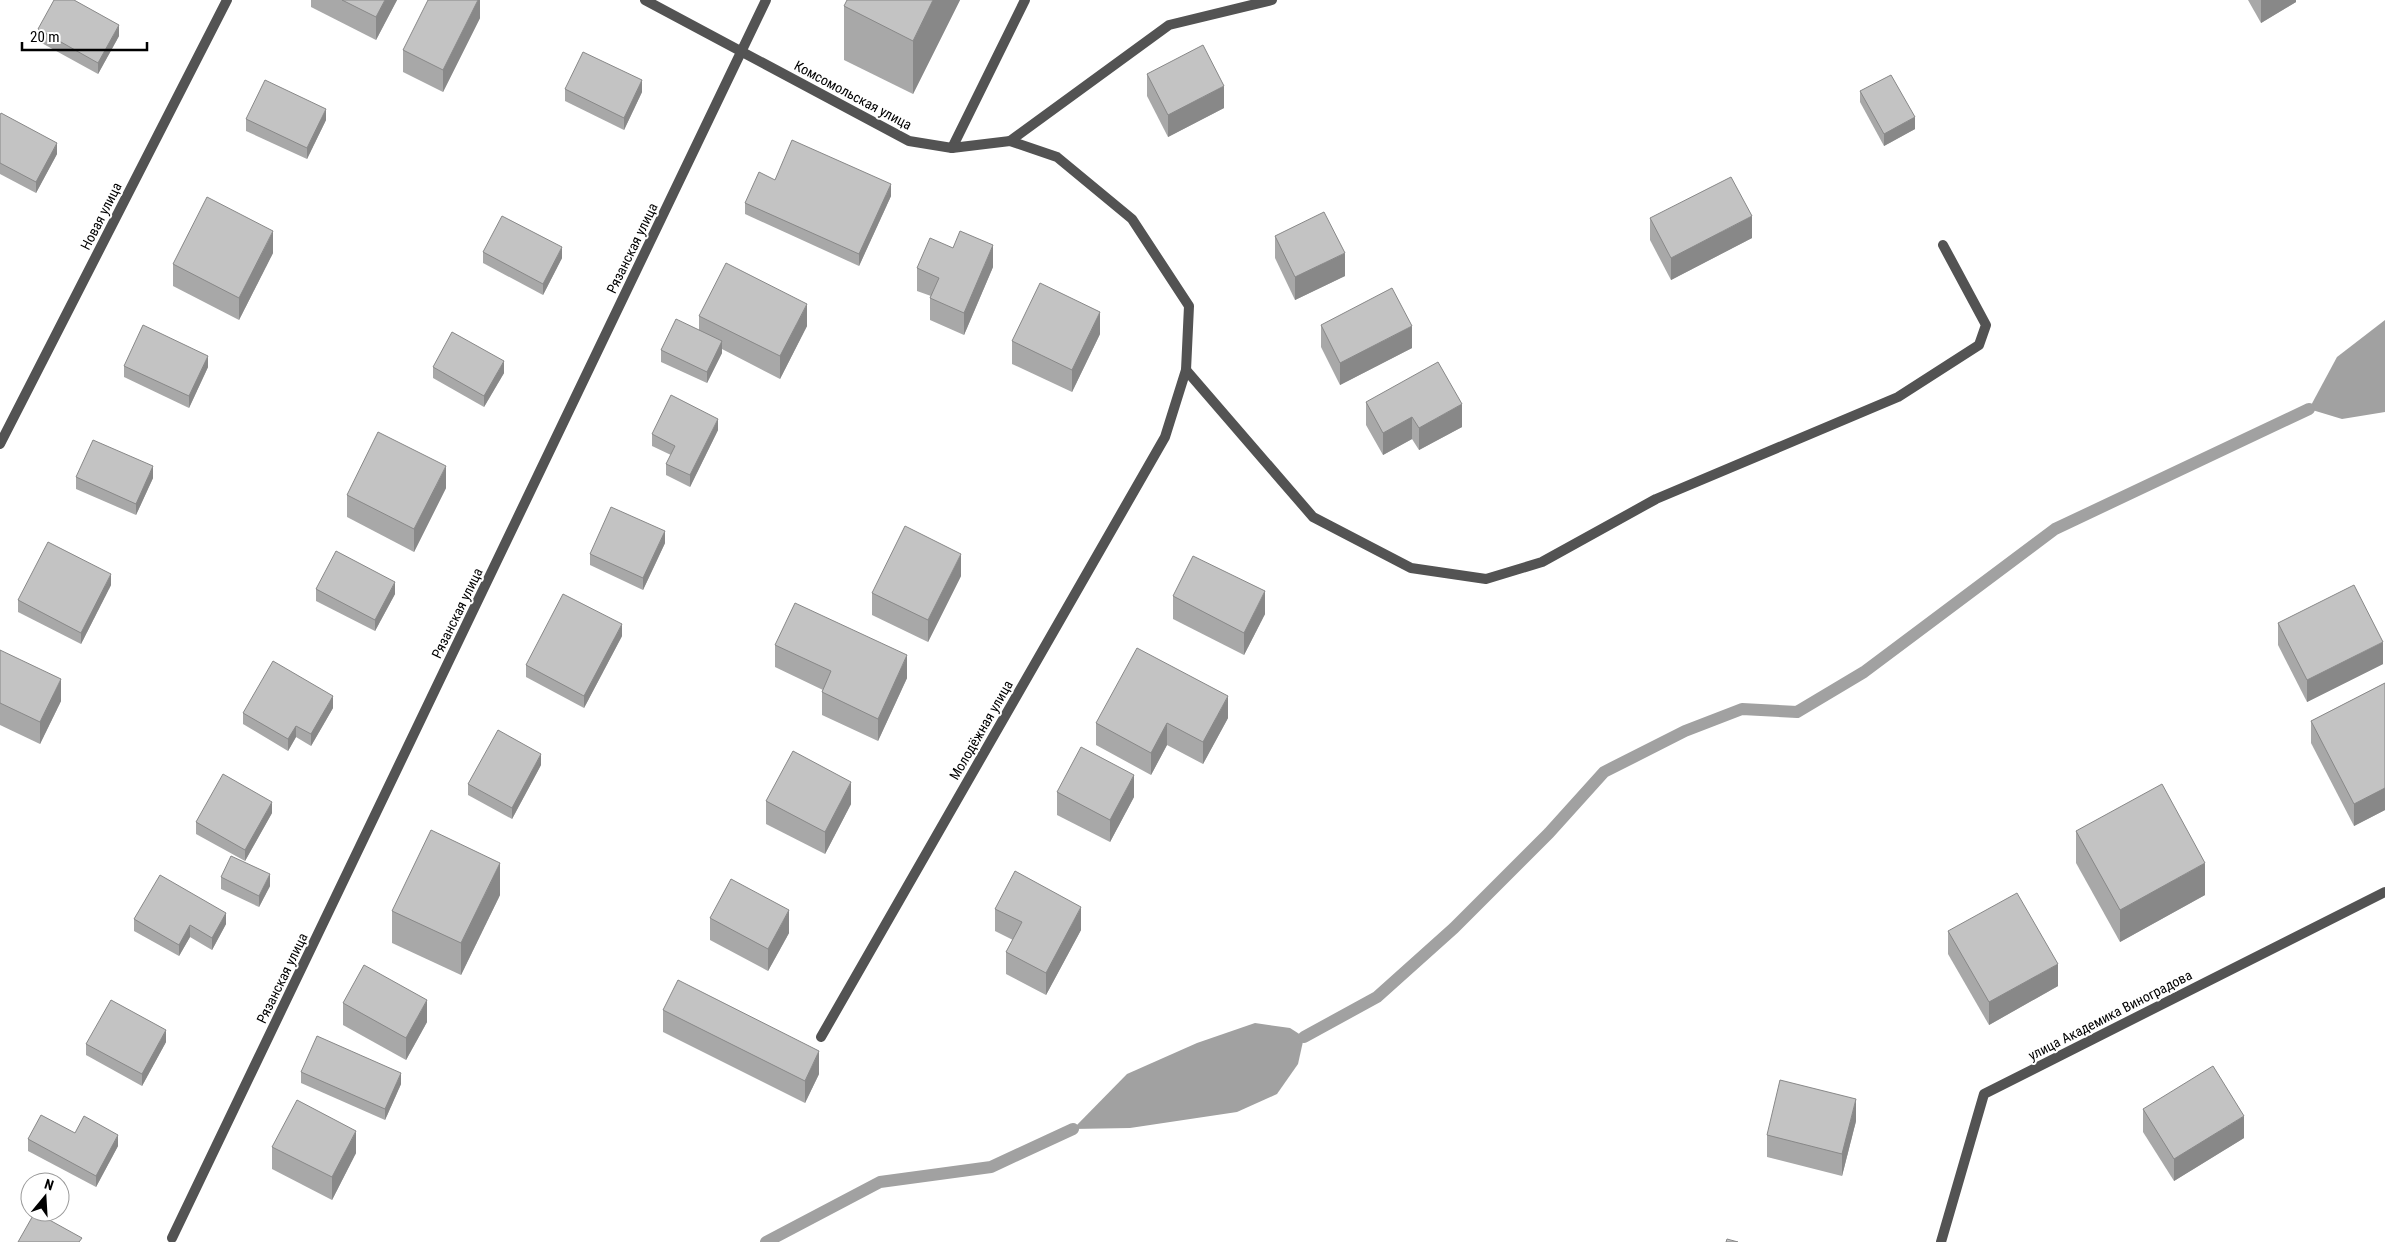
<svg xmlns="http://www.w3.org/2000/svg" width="2385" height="1242" viewBox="0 0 2385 1242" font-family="'Roboto Condensed',sans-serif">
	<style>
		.water { fill: #a1a1a1 }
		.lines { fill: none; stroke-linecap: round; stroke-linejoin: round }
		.stream { stroke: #a1a1a1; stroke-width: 12 }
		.service { stroke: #535353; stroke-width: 10 }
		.minor { stroke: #535353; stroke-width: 10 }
		.wall { fill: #a8a8a8 }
		.shaded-wall { fill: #888 }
		.building { fill: #c3c3c3; stroke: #888 }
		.labels { text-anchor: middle; stroke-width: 4; stroke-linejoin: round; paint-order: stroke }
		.street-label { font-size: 14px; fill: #000; stroke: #fff }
	</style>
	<rect width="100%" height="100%" fill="#fff"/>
	<g class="water">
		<path d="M2385,320v92l-43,7 -33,-10 28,-52z"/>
		<path d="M1255,1023l35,5 14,9 -6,27 -21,30 -40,18 -107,16 -57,1 54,-55 70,-31z"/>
	</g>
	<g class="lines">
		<g class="stream">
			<path d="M1304,1037l73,-40 77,-69 95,-95 55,-61 81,-41 57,-22 55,3 67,-40 191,-143 254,-120"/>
			<path d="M766,1242l114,-60 111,-15 82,-38"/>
		</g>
		<g class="service">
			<path d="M952,148l73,-148"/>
			<path d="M1186,370l127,147 98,51 75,11 56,-17 114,-63 242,-102 81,-52 7,-20 -43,-80"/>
		</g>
		<g class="minor">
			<path d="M645,0l264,141 43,7 58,-7 47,16 75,62 57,87 -3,64 -21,67 -344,600"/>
			<path d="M1010,141l159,-116 103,-25"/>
			<path d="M0,444l227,-444"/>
			<path d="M172,1238l594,-1238"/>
			<path d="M1941,1242l43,-148 401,-202"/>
		</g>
	</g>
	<g class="wall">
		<path d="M311,0h86l-21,40 -65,-33z"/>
		<path d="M480,0v18l-37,74 -40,-20v-22z"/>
		<path d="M960,0l-47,94 -69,-34v-54z"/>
		<path d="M2248,0h48v2l-35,21z"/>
		<path d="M38,29l81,7 -21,38 -60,-33z"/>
		<path d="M1147,74l77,34 -56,29 -21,-41z"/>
		<path d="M565,89l77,3 -18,38 -59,-29z"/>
		<path d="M1860,91l55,38 -31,17 -24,-44z"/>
		<path d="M0,115l57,39 -21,39 -36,-19z"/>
		<path d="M246,119l80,1 -19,39 -61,-28z"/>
		<path d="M775,180l116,16 -32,70 -114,-52v-11z"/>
		<path d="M1650,218l102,20 -81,42 -21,-40z"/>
		<path d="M1275,236l70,40 -50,24 -20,-42z"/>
		<path d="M483,252l79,6 -19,37 -60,-32z"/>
		<path d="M273,253l-34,67 -66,-34v-22z"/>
		<path d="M993,267l-29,68 -34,-15v-22l1,-2 -14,-5v-23z"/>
		<path d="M699,316l108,10 -27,53 -58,-30v4l-15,30 -46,-21v-12l38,-20z"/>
		<path d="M1321,325l91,23 -72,37 -19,-38z"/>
		<path d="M1100,334l-28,58 -60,-28v-23z"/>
		<path d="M124,366l84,1 -19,41 -65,-31z"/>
		<path d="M433,367l71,6 -20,34 -51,-29z"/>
		<path d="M1366,402l96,25 -43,23 -7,-11 -29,16 -17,-30z"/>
		<path d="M718,430l-28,57 -24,-12v-11l5,-9 -19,-9v-12z"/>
		<path d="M76,477l77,1 -17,37 -60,-26z"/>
		<path d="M446,488l-32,64 -67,-35v-22z"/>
		<path d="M665,543l-22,47 -53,-25v-11z"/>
		<path d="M961,576l-33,66 -56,-27v-22z"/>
		<path d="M111,585l-30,59 -63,-32v-12z"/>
		<path d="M316,589l79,5 -20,37 -59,-30z"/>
		<path d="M1173,596l92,18 -21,41 -71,-36z"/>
		<path d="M2278,623l105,41 -76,38 -29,-57z"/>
		<path d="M622,636l-38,72 -58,-31v-12z"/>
		<path d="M775,645l132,33 -29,63 -56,-26v-23l1,-2 -48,-23z"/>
		<path d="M0,650l61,51 -21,43 -40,-19z"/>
		<path d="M2385,683v127l-31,16 -43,-83v-22z"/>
		<path d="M333,708l-22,38 -15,-9 -8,14 -45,-27v-11z"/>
		<path d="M1228,718l-25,46 -36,-19 -16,30 -55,-30v-22z"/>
		<path d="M541,765l-29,54 -44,-24v-11z"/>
		<path d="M1057,792l77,5 -24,45 -53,-27z"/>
		<path d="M766,801l85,3 -26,50 -59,-30z"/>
		<path d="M272,813l-27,48 -49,-27v-12z"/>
		<path d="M2076,831l129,64 -85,47 -44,-79z"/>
		<path d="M221,877l49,9 -11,21 -38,-18z"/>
		<path d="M500,895l-39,80 -69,-32v-32z"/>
		<path d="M995,909l86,21 -35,65 -40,-21v-22l7,-12 -18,-9z"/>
		<path d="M710,918l79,15 -21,38 -58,-31z"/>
		<path d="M134,919l92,5 -14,26 -22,-13 -11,19 -45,-25z"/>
		<path d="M1948,931l110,55 -69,39 -41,-71z"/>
		<path d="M343,1003l84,19 -21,38 -63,-35z"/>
		<path d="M663,1010l156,64 -14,29 -142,-71z"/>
		<path d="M166,1042l-24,44 -56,-31v-11z"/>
		<path d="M301,1072l100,12 -16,36 -84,-37z"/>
		<path d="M2143,1109l101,29 -70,43 -31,-49z"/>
		<path d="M1856,1121l-14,55 -75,-19v-22z"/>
		<path d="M75,1133l43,13 -22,41 -68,-36v-12z"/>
		<path d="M272,1147l84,6 -24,47 -60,-31z"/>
	</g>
	<g class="shaded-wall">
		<path d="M385,0h12l-21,40v-23z"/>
		<path d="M478,0h2v18l-37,74v-22z"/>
		<path d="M933,0h27l-47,94v-53z"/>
		<path d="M2261,0h35v2l-35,21z"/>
		<path d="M119,25v11l-21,38v-11z"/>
		<path d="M642,80v12l-18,38v-12z"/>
		<path d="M1224,86v22l-56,29v-22z"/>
		<path d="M326,109v11l-19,39v-11z"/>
		<path d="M1915,117v12l-31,17v-12z"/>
		<path d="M57,143v11l-21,39v-11z"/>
		<path d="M891,184v12l-32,70v-12z"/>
		<path d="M1752,216v22l-81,42v-22z"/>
		<path d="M273,231v22l-34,67v-22z"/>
		<path d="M993,245v22l-29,68v-22z"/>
		<path d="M562,247v11l-19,37v-11z"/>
		<path d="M1345,253v23l-50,24v-23z"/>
		<path d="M807,304v22l-27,53v-23z"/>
		<path d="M1100,312v22l-28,58v-22z"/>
		<path d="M1412,326v22l-72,37v-22z"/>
		<path d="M722,341v12l-15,30v-11z"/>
		<path d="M208,356v11l-19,41v-12z"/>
		<path d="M504,361v12l-20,34v-11z"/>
		<path d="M1462,404v23l-43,23v-22z"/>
		<path d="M1412,417v22l-29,16v-22z"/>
		<path d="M718,419v11l-28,57v-12z"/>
		<path d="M153,466v12l-17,37v-11z"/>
		<path d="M446,466v22l-32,64v-23z"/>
		<path d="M665,531v12l-22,47v-12z"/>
		<path d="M961,554v22l-33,66v-22z"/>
		<path d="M111,574v11l-30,59v-11z"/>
		<path d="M395,582v12l-20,37v-11z"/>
		<path d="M1265,591v23l-21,41v-22z"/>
		<path d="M622,624v12l-38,72v-12z"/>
		<path d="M2383,642v22l-76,38v-22z"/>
		<path d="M907,655v23l-29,63v-22z"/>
		<path d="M61,679v22l-21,43v-22z"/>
		<path d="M333,696v12l-22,38v-12z"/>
		<path d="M1228,696v22l-25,46v-22z"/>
		<path d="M1167,723v22l-16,30v-22z"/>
		<path d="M296,726v11l-8,14v-12z"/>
		<path d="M541,754v11l-29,54v-11z"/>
		<path d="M1134,775v22l-24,45v-22z"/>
		<path d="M851,782v22l-26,50v-22z"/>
		<path d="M2385,788v22l-31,16v-22z"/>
		<path d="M272,802v11l-27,48v-11z"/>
		<path d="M500,863v32l-39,80v-32z"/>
		<path d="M2205,863v32l-85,47v-32z"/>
		<path d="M270,874v12l-11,21v-11z"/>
		<path d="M1081,907v23l-35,65v-22z"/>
		<path d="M789,910v23l-21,38v-22z"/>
		<path d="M226,913v11l-14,26v-12z"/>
		<path d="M190,925v12l-11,19v-11z"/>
		<path d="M2058,964v22l-69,39v-23z"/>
		<path d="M427,1000v22l-21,38v-22z"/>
		<path d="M166,1030v12l-24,44v-12z"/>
		<path d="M819,1051v23l-14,29v-22z"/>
		<path d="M401,1073v11l-16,36v-11z"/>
		<path d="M1856,1099v22l-14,55v-22z"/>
		<path d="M2244,1116v22l-70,43v-22z"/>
		<path d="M356,1131v22l-24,47v-23z"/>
		<path d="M118,1135v11l-22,41v-11z"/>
	</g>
	<g class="building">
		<path d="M54,0h20l45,25 -21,38 -60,-34z"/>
		<path d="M342,0h43l-9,17z"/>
		<path d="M428,0h50l-35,70 -40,-20z"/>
		<path d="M847,0h86l-20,41 -69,-35z"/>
		<path d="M1203,45l21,41 -56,29 -21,-41z"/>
		<path d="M583,52l59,28 -18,38 -59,-29z"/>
		<path d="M1891,75l24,42 -31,17 -24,-43z"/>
		<path d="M265,80l61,29 -19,39 -61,-29z"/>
		<path d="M1,113l56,30 -21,39 -36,-19v-48z"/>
		<path d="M792,140l99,44 -32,70 -114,-51 14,-31 16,8z"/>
		<path d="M1731,177l21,39 -81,42 -21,-40z"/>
		<path d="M207,197l66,34 -34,67 -66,-34z"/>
		<path d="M1324,212l21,41 -50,24 -20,-41z"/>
		<path d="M502,216l60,31 -19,37 -60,-32z"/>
		<path d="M960,231l33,14 -29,68 -34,-15 9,-20 -22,-10 13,-30 23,10z"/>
		<path d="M726,263l81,41 -27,52 -81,-40z"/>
		<path d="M1040,283l60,29 -28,58 -60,-29z"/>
		<path d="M1392,288l20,38 -72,37 -19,-38z"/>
		<path d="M676,319l46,22 -15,31 -46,-22z"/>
		<path d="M143,325l65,31 -19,40 -65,-30z"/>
		<path d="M452,332l52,29 -20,35 -51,-29z"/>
		<path d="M1438,362l24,42 -43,24 -7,-11 -29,16 -17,-31z"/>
		<path d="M671,395l47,24 -28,56 -24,-11 9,-18 -23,-12z"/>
		<path d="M378,432l68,34 -32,63 -67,-34z"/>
		<path d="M93,440l60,26 -17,38 -60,-27z"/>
		<path d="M611,507l54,24 -22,47 -53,-24z"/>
		<path d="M905,526l56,28 -33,66 -56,-27z"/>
		<path d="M48,542l63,32 -30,59 -63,-33z"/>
		<path d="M336,551l59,31 -20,38 -59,-31z"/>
		<path d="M1193,556l72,35 -21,42 -71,-37z"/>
		<path d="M2354,585l29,57 -76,38 -29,-57z"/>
		<path d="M563,594l59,30 -38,72 -58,-31z"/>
		<path d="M795,603l112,52 -29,64 -56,-27 9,-21 -56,-26z"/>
		<path d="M1137,648l91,48 -25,46 -36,-19 -16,30 -55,-30z"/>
		<path d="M0,650l61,29 -21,43 -40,-19z"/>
		<path d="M273,661l60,35 -22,38 -15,-8 -8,13 -45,-26z"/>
		<path d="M2385,683v105l-31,16 -43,-83z"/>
		<path d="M498,730l43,24 -29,54 -44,-24z"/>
		<path d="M1081,747l53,28 -24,45 -53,-28z"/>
		<path d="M793,751l58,31 -26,50 -59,-31z"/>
		<path d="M223,774l49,28 -27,48 -49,-28z"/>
		<path d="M2162,784l43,79 -85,47 -44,-79z"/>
		<path d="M431,830l69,33 -39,80 -69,-32z"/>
		<path d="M231,856l39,18 -11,22 -38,-19z"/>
		<path d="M1015,871l66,36 -35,66 -40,-21 16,-30 -27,-13z"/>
		<path d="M160,875l66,38 -14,25 -22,-13 -11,20 -45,-26z"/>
		<path d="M731,879l58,31 -21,39 -58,-31z"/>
		<path d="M2017,893l41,71 -69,38 -41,-71z"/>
		<path d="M364,965l63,35 -21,38 -63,-35z"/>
		<path d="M678,980l141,71 -14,30 -142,-71z"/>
		<path d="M111,1000l55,30 -24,44 -56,-30z"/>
		<path d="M317,1036l84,37 -16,36 -84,-37z"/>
		<path d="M2213,1066l31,50 -70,43 -31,-50z"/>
		<path d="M1780,1080l76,19 -14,55 -75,-19z"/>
		<path d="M297,1100l59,31 -24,46 -60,-30z"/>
		<path d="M41,1115l34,18 9,-17 34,19 -22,41 -68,-37z"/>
		<path d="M35,1212l47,26 -3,4h-61z"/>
		<path d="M1727,1239l11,3h-12z"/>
	</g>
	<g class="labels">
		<g class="street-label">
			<text transform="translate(853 95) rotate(28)" y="5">Комсомольская улица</text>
			<text transform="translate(101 216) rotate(-63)" y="5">Новая улица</text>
			<text transform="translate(632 248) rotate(-64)" y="5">Рязанская улица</text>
			<text transform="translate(457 613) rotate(-64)" y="5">Рязанская улица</text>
			<text transform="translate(981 730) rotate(-60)" y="5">Молодёжная улица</text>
			<text transform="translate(282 978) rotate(-64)" y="5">Рязанская улица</text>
			<text transform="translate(2110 1015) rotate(-27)" y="5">улица Академика Виноградова</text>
		</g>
	</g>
	<g transform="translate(45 1197) rotate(18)"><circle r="24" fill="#ffffff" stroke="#999999"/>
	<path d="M0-4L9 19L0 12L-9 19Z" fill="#000000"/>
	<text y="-8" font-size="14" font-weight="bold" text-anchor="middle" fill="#000000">N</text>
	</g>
	<path d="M22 42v8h125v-8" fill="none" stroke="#000000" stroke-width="2.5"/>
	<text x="30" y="42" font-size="15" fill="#000000" stroke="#ffffff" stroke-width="4" paint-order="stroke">20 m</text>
</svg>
